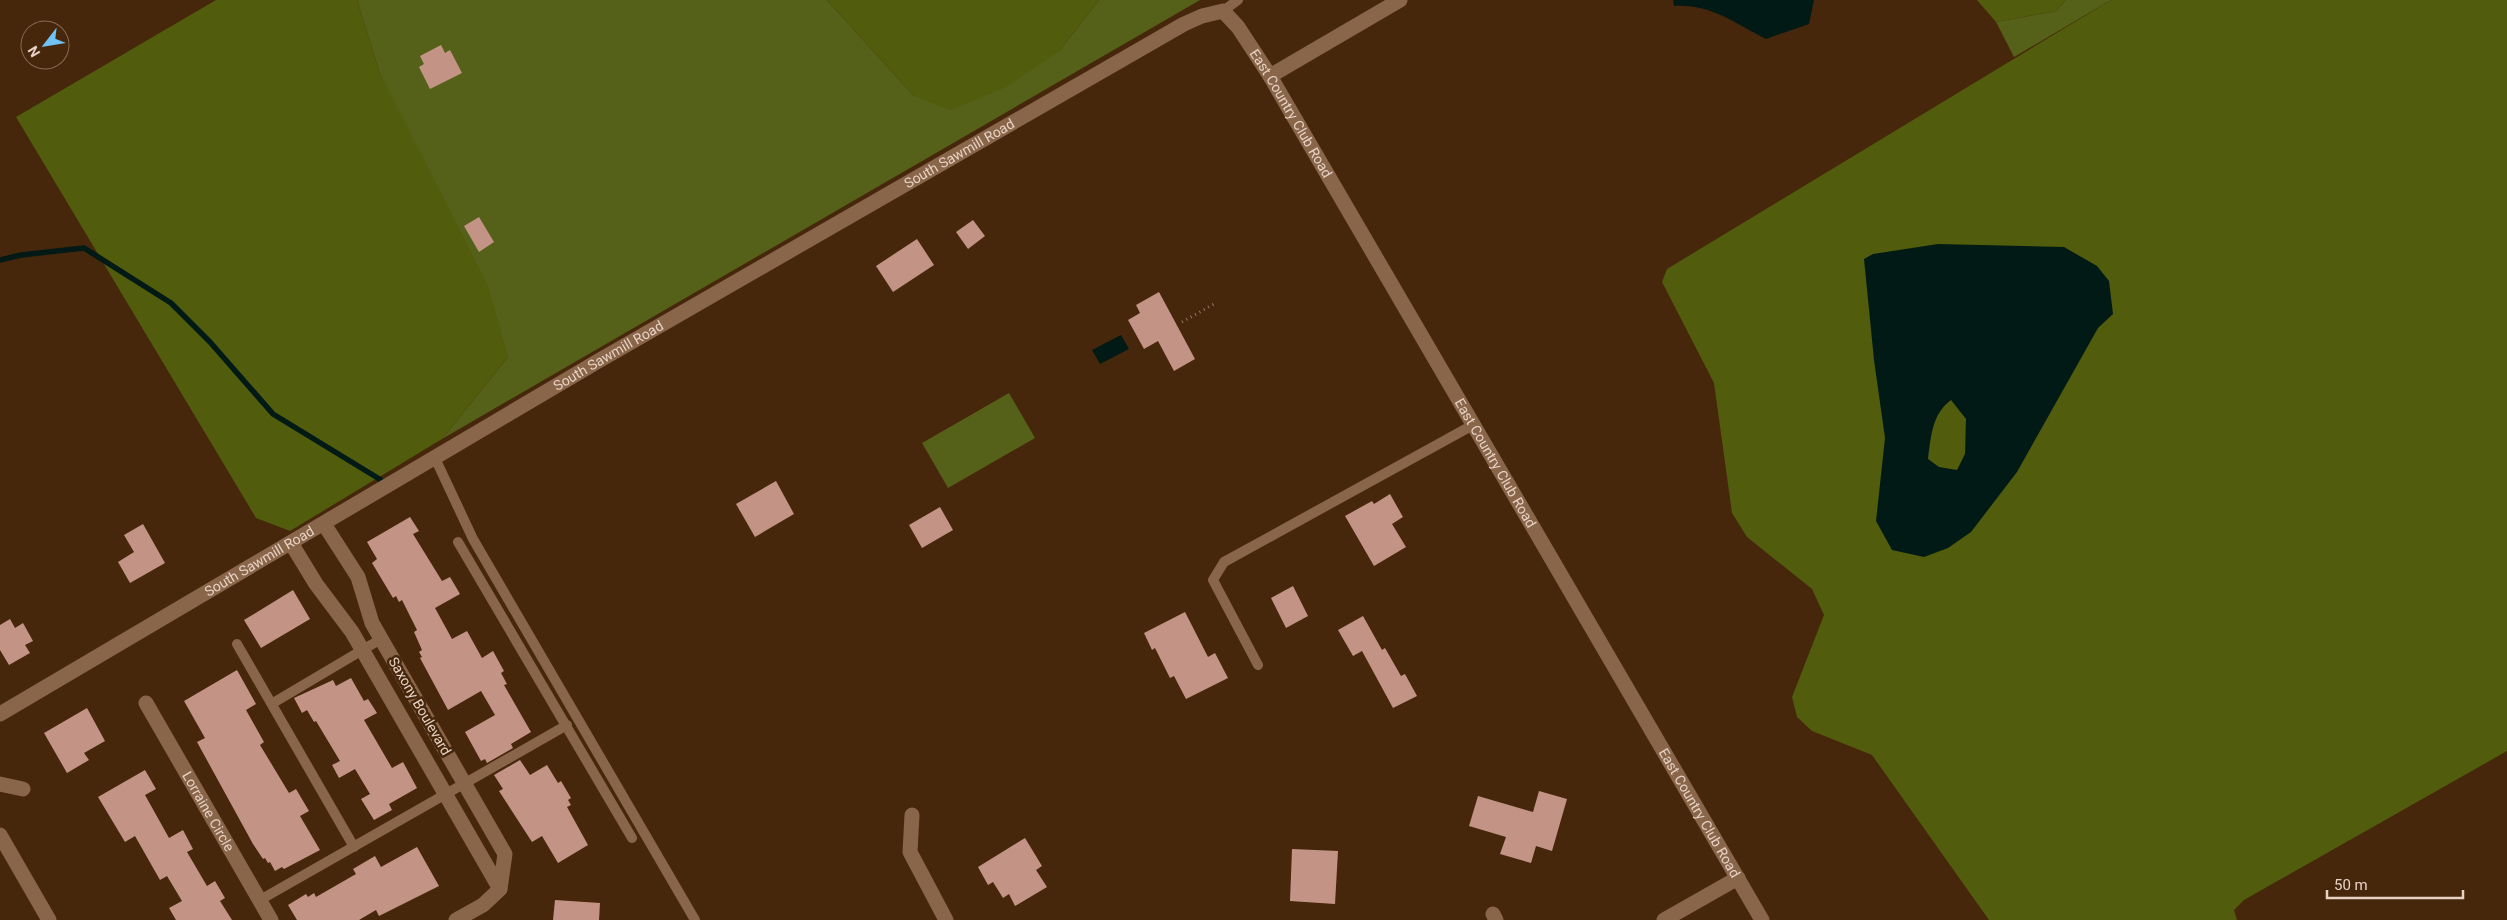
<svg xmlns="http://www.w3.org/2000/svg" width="2507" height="920" viewBox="0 0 2507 920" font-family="Roboto,sans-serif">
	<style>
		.green { fill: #556018 }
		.forest { fill: #515c0d }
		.water { fill: #021a15; fill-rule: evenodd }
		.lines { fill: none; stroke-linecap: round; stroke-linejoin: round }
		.stream { stroke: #021a15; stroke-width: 5.5 }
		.building { fill: #c39485 }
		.path { stroke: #927763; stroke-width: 3; stroke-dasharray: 1 4; stroke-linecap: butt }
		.lane { stroke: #89654a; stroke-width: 10 }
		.street { stroke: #89654a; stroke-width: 15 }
		.secondary { stroke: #89654a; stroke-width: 15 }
		.labels { text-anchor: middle; stroke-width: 5; stroke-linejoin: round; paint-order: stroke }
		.street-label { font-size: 14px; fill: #e7d2c4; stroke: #46270c }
	</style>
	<rect width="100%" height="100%" fill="#46270c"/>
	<g class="green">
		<path d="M357,0h470l87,96 145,-45 40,-51h101l-758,439 66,-82 -129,-286z"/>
		<path d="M2066,0h45l-97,57 -18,-35 60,-11z"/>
		<path d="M1009,393l26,45 -87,50 -26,-45z"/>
	</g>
	<g class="forest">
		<path d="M216,0h141l22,71 109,215 20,71 -66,82 -152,92 -34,-13 -240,-401z"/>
		<path d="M827,0h272l-40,51 -53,36 -56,23 -36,-14z"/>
		<path d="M1977,0h89l-10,11 -60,11z"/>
		<path d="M2111,0h396v751l-263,149 -10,10 3,10h-248l-117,-165 -60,-24 -15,-14 -5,-20 32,-82 -12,-26 -65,-52 -15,-24 -18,-130 -52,-101 5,-13z"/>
	</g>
	<g class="water">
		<path d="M1673,0h141l-5,24 -43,15c-32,-16 -55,-35 -92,-33z"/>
		<path d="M1938,244l126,3 33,19 12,15 4,33 -15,14 -81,144 -46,60 -23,16 -24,9 -32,-7 -16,-29 9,-83 -11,-78 -10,-101 9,-5zM1951,400l15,19 -1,35 -8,16 -18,-3 -11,-8c3,-23 4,-45 23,-59z"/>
		<path d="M1121,335l8,14 -29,15 -8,-14z"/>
	</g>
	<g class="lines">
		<path class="stream" d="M0,260l21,-5 63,-7 87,55 39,39 63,72 108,66"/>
	</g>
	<g class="building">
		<path d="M441,45l4,8 5,-3 12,23 -32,16 -11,-22 5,-3 -4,-8z"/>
		<path d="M479,217l15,25 -15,10 -15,-26z"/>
		<path d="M973,220l12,16 -17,13 -12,-17z"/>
		<path d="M917,239l17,26 -41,27 -17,-26z"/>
		<path d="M1159,292l36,67 -21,12 -16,-30 -14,8 -16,-29 12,-7 -4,-8z"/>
		<path d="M776,481l18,33 -39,23 -19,-33z"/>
		<path d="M1390,494l13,23 -11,7 14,23 -32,19 -29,-50 27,-15 2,3z"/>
		<path d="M940,507l13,23 -31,18 -13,-23z"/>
		<path d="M410,517l9,14 -6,3 29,47 8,-4 10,17 -25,14 17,31 15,-8 15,27 11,-7 11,20 -3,2 6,11 -3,1 27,47 -20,12 2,4 -26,15 -2,-4 -4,2 -16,-29 30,-17 -14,-24 -33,19 -28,-52 2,-1 -3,-5 3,-2 -8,-18 3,-2 -15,-30 -3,2 -3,-6 -3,2 -21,-35 5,-4 -10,-17z"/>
		<path d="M143,524l22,39 -35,20 -12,-21 16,-10 -10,-17z"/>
		<path d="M1293,586l15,30 -22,12 -15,-30z"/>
		<path d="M293,590l17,29 -49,29 -17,-28z"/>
		<path d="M1185,612l23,45 7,-4 13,25 -42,21 -12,-23 -4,2 -15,-30 -3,2 -8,-17z"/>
		<path d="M1363,616l19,34 3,-2 16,28 4,-2 12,22 -24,12 -31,-57 -9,5 -15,-26z"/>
		<path d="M10,619l5,9 8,-5 10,18 -8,4 5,8 -21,12 -9,-15v-25z"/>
		<path d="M237,670l19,34 -10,6 18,32 -4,3 29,48 7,-4 13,22 -9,5 20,34 -36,19 -2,-2 -7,4 -5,-9 -2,1 -3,-5 -2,1 -10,-15 -56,-102 8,-4 -21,-37z"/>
		<path d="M351,678l13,23 4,-2 9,14 -13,7 28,48 11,-6 14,26 -28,16 3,6 -18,10 -13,-21 9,-5 -15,-25 -16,9 -7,-13 8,-4 -24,-40 -2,1 -7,-12 -5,3 -8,-15 39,-18 3,6z"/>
		<path d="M87,708l18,33 -21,12 5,7 -22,13 -23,-40z"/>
		<path d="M520,760l10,15 17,-10 11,18 3,-2 10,17 -3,2 3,5 -4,2 21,38 -30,18 -16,-27 -10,6 -33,-51 4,-2 -9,-14z"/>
		<path d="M145,770l11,19 -11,6 24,43 14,-8 10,19 -6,3 20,34 8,-5 10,17 -5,3 12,19h-56l-7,-12 13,-7 -15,-25 -7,4 -25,-44 -10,6 -27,-45z"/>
		<path d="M1539,791l28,8 -15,52 -16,-5 -5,17 -31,-9 6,-17 -37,-11 9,-30 55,16z"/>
		<path d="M1025,838l17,28 -6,4 11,17 -32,19 -6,-12 -6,4 -10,-16 -5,3 -10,-18z"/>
		<path d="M417,847l22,39 -60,30 -3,-6 -17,10h-62l-9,-15 18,-11 2,3 6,-4 2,4 40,-23 -3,-5 22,-13 6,11z"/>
		<path d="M1292,849l46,2 -3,53 -45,-3z"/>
		<path d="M555,900l45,3 -1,17h-46z"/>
	</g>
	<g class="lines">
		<path class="path" d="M1182,322l32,-18"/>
		<g class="lane">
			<path d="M1223,11l15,-11"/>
			<path d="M435,458l38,81 222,381"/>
			<path d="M458,542l174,296"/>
			<path d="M237,644l117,203"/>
			<path d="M1258,665l-45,-85 11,-18 249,-137"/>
			<path d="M273,703l108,-64"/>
			<path d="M260,900l307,-175"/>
		</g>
		<g class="street">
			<path d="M1270,76l130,-76"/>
			<path d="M291,543l25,41 36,48 148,257 5,-35 -133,-231 -14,-46 -34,-53"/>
			<path id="s1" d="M146,703l125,217"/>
			<path d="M0,784l23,5"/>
			<path d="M912,815l-2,37 36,68"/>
			<path d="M0,835l49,85"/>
			<path d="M1493,914l3,6"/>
			<path d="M456,920l27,-15 17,-16"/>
			<path d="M1664,920l74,-42"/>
		</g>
		<path class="secondary" id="s2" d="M0,714l600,-354 584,-336 18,-8 21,-5 15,16 32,49 492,844"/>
	</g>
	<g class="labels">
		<g class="street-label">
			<text dy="5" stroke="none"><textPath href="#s2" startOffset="1535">East Country Club Road</textPath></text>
			<text dy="5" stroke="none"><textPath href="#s2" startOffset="1111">South Sawmill Road</textPath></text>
			<text dy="5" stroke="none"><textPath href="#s2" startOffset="706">South Sawmill Road</textPath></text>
			<text dy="5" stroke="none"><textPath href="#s2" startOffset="1940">East Country Club Road</textPath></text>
			<text dy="5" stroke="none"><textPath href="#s2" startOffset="301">South Sawmill Road</textPath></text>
			<text transform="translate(420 706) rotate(60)" y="5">Saxony Boulevard</text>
			<text dy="5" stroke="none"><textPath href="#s1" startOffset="125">Lorraine Circle</textPath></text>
			<text dy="5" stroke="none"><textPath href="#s2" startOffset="2345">East Country Club Road</textPath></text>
		</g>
	</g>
	<g transform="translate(45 45) rotate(239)"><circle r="24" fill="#46270c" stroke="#866b56"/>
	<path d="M0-4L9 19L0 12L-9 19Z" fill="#70c1f4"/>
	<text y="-8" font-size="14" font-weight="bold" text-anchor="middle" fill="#e7d2c4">N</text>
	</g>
	<path d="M2327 890v8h136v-8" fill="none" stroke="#e7d2c4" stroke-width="2.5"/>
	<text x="2334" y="890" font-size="15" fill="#e7d2c4" stroke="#46270c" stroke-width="4" paint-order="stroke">50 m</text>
</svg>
